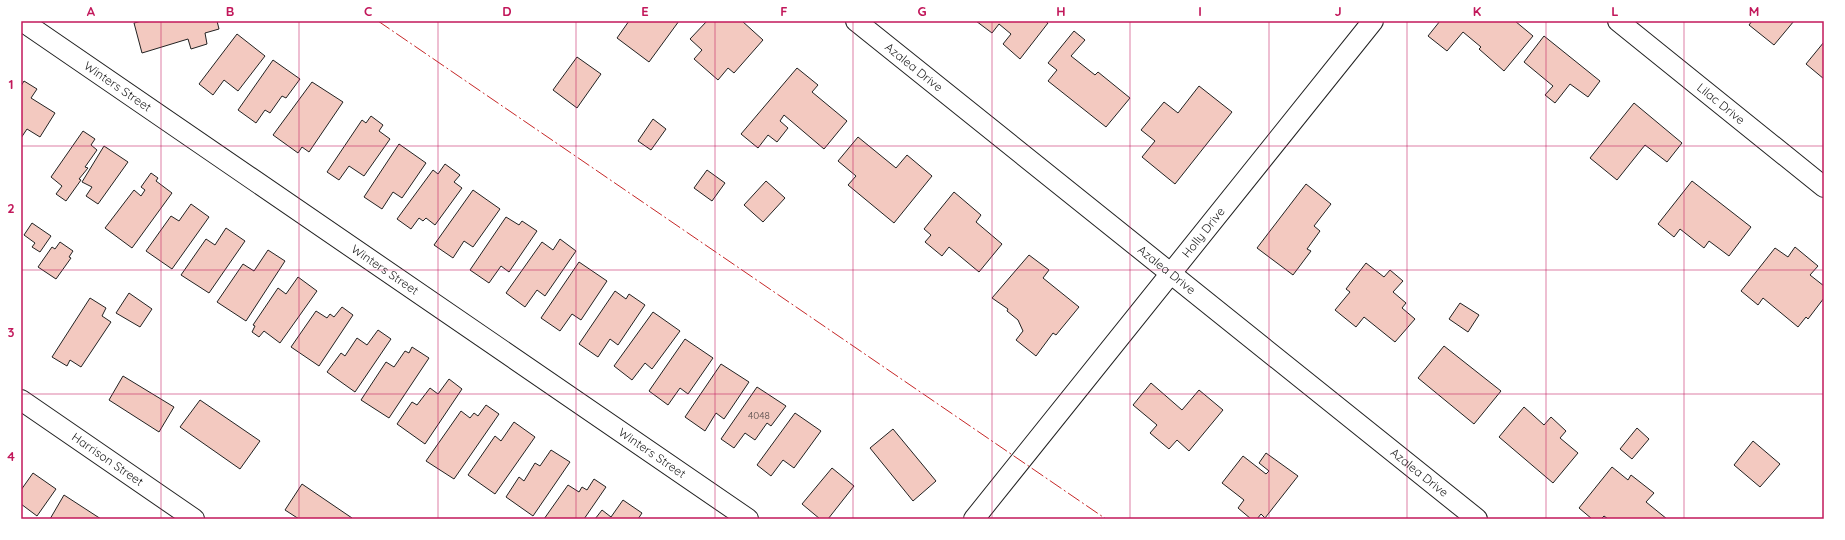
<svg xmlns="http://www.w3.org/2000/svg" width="1845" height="540" viewBox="0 0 1845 540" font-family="Quicksand,sans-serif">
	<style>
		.building { fill: #f3c9c0; stroke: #222 }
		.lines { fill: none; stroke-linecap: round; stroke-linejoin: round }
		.street-casing { stroke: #222; stroke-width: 22 }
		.street { stroke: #fff; stroke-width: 20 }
		.power { stroke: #c62828; stroke-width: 1; stroke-dasharray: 14 3 2 3; stroke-linecap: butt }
		.grid { fill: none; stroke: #c2185b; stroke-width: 1; stroke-opacity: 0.55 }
		.labels { text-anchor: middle; stroke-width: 3; stroke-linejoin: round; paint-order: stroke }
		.number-label { font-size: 10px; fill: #564c4a }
		.street-label { font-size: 12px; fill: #222; stroke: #fff }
		.neatline { fill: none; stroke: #c2185b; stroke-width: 1.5 }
		.grid-label { font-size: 13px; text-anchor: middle; font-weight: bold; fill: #c2185b }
	</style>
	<rect width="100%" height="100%" fill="#fff"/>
	<g class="building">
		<path d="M142,21h75l2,8 -14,4 2,11 -16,5 -3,-10 -46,14 -8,-30z"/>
		<path d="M629,21h50l-30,41 -32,-24z"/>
		<path d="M707,21h35l21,19 -29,33 -6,-5 -10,12 -24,-21 8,-9 -12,-11z"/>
		<path d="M976,21h69l3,2 -28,36 -17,-15 8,-10 -12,-10 -7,9z"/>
		<path d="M1440,21h75l18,15 -29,35 -25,-22 2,-2 -18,-15 -16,19 -19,-15z"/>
		<path d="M1752,21h42l-20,24 -25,-20z"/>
		<path d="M1074,31l11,9 -14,16 24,19 3,-3 32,26 -24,29 -58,-46 9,-11 -9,-7z"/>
		<path d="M237,34l28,22 -27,35 -14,-11 -11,15 -14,-11z"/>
		<path d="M1544,36l56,45 -12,16 -18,-13 -15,19 -10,-8 8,-9 -29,-24z"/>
		<path d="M1824,42v37l-18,-15z"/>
		<path d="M577,57l24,17 -24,34 -24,-18z"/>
		<path d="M273,60l27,19 -14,19 -4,-2 -12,17 -5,-3 -9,13 -18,-13z"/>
		<path d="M797,68l21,17 -6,7 35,29 -23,28 -40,-34 -4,6 8,7 -11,14 -9,-7 -10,13 -17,-14z"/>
		<path d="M24,81l13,8 -6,9 24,15 -15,24 -13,-8 -6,9v-52z"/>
		<path d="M312,82l31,20 -34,50 -7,-5 -4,6 -25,-18z"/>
		<path d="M1199,86l33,26 -57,72 -33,-27 13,-16 -14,-11 23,-28 14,11z"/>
		<path d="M1634,103l48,40 -15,19 -22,-17 -28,35 -27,-22z"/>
		<path d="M371,116l12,9 -4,6 11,8 -26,37 -15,-10 -10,14 -12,-8 35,-52 4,3z"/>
		<path d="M653,119l13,10 -15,21 -13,-9z"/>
		<path d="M83,131l12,8 -4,6 6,5 -12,17 3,1 -9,11 2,1 -15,21 -10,-7 6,-8 -11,-9z"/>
		<path d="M858,137l38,31 11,-13 25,21 -38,47 -46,-38 8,-9 -18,-15z"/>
		<path d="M399,144l27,19 -24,35 -9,-6 -11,17 -18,-12z"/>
		<path d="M104,146l24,16 -30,42 -12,-8 6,-9 -10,-5z"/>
		<path d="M445,164l15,11 -6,7 8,6 -27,37 -9,-7 -3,3 -4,-3 -8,11 -14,-10 36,-49 5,4z"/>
		<path d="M707,170l18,13 -13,18 -18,-13z"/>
		<path d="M151,173l7,5 -2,3 16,12 -40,55 -27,-20 29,-38 7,6 4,-6 -4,-3z"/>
		<path d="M766,181l19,17 -22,24 -19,-17z"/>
		<path d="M1692,181l59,46 -22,29 -20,-15 -5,7 -24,-19 -6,8 -16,-13z"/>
		<path d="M1306,184l25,20 -17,22 6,5 -13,18 4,2 -18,24 -36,-27z"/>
		<path d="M473,190l27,19 -27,38 -9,-6 -11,17 -19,-13z"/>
		<path d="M954,192l27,23 -5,7 26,22 -23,28 -30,-25 -7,9 -17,-14 6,-7 -7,-6z"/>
		<path d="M191,204l18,13 -37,52 -26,-18 25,-35 8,5z"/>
		<path d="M506,217l13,8 3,-4 15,10 -28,41 -8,-6 -12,17 -19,-13z"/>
		<path d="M32,223l19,13 -11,16 -8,-5 3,-4 -11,-8z"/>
		<path d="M226,228l19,13 -36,52 -28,-18 25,-36 9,6z"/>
		<path d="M560,239l16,12 -31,45 -8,-6 -12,17 -19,-14 36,-51 11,8z"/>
		<path d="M60,242l13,9 -4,6 2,1 -15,21 -18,-12 14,-20 3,2z"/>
		<path d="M1795,247l23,19 -8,9 14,11v12l-16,21 -2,-2 -8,10 -35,-29 -5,7 -17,-14 34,-43 13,9z"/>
		<path d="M268,250l17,11 -39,60 -29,-19 26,-38 11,7z"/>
		<path d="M1029,255l20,15 -6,8 36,29 -23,28 -3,-2 -17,23 -20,-16 7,-9 -5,-11 -11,-9 1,-2 -16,-11z"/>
		<path d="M579,262l28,19 -26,39 -9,-6 -12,17 -19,-13z"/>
		<path d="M1366,263l18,14 6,-7 13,11 -10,11 13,11 -4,5 13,11 -20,23 -31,-25 -8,10 -21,-17 15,-18 -4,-3z"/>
		<path d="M298,277l19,14 -37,52 -16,-12 -5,6 -7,-5 3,-6 -2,-1 25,-37 8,6z"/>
		<path d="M615,291l11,8 3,-5 16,11 -27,40 -8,-6 -12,18 -19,-13z"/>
		<path d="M129,293l23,16 -12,18 -24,-14z"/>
		<path d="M90,298l16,10 -4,8 9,6 -30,45 -11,-7 -3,6 -15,-9z"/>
		<path d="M1460,303l19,12 -11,17 -19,-13z"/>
		<path d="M342,307l11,8 -34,51 -28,-19 25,-36 11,7 3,-4 4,3z"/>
		<path d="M653,312l27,19 -28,38 -7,-6 -13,17 -18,-14z"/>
		<path d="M378,330l13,9 -36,53 -28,-20 14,-19 4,3 12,-18 10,7z"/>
		<path d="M685,339l28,19 -25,36 -8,-6 -12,17 -19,-14z"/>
		<path d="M1444,346l57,45 -27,33 -56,-46z"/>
		<path d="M412,347l17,11 -40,60 -28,-18 25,-38 8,5 11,-16 4,2z"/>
		<path d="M721,364l28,18 -25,37 -8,-6 -11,18 -20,-14z"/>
		<path d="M123,376l51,31 -15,25 -50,-32z"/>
		<path d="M449,379l13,10 -37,55 -28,-20 15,-22 5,3 13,-17 8,6z"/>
		<path d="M1151,383l31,27 17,-20 24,20 -34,41 -12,-11 -8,9 -19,-16 7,-8 -24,-20z"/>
		<path d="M757,387l29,19 -15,20 -4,-3 -12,17 -10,-7 -11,15 -13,-9z"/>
		<path d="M200,400l60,41 -20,28 -60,-42z"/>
		<path d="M486,405l13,9 -45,65 -28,-18 35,-50 9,7 4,-5 4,3z"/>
		<path d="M1524,407l20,18 7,-8 15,14 -6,7 18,15 -25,30 -54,-46z"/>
		<path d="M795,413l26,18 -27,37 -11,-8 -12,16 -14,-11z"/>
		<path d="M514,422l21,15 -40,57 -27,-19 27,-39 6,5z"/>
		<path d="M1637,428l12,11 -17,20 -12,-10z"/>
		<path d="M893,429l43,52 -23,20 -43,-53z"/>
		<path d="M1753,441l27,23 -20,23 -26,-22z"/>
		<path d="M551,450l19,12 -37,54 -27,-19 13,-20 5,4 11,-18 5,3z"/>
		<path d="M1266,453l32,23 -33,42 -4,-4 -4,5h-6l-13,-11 6,-8 -22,-17 21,-27 23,18 3,-3 -10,-8z"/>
		<path d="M1612,467l16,13 3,-5 23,18 -8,9 21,17h-59l-4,-3 -3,3h-9l-13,-11z"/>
		<path d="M832,468l22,18 -26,33h-8l-18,-15z"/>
		<path d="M33,473l23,16 -19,27 -16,-12v-14z"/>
		<path d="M594,479l12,8 -22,32h-40l24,-34 11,7 3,-5 5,3z"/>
		<path d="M302,484l50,34 -1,1h-52l-14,-9z"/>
		<path d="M64,495l37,24h-51z"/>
		<path d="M623,500l19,13 -4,6h-43l7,-9 9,7z"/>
	</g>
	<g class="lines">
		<g class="street-casing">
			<g id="street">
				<path id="s1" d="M22,21l726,498"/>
				<path id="s2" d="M856,21l621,498"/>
				<path id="s3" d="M1618,21l206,166"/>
				<path id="s4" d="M21,400l173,119"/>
				<path id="s5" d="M974,519l399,-498"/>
			</g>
		</g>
		<use href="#street" class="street"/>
		<path class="power" d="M378,21l728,498"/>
	</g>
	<path class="grid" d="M161,21v498M299,21v498M438,21v498M576,21v498M715,21v498M853,21v498M992,21v498M1130,21v498M1269,21v498M1407,21v498M1546,21v498M1684,21v498M21,146h1803M21,270h1803M21,394h1803"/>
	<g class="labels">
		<g class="number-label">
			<text x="759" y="419">4048</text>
		</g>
		<g class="street-label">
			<text dy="4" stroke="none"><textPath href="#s2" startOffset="74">Azalea Drive</textPath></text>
			<text dy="4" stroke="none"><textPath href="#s1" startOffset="116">Winters Street</textPath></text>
			<text dy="4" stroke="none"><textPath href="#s3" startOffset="132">Lilac Drive</textPath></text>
			<text dy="4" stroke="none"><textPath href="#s5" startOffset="367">Holly Drive</textPath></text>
			<text dy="4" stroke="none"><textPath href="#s2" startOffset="398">Azalea Drive</textPath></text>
			<text dy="4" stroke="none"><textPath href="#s1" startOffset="440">Winters Street</textPath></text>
			<text dy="4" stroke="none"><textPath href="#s1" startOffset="764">Winters Street</textPath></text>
			<text dy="4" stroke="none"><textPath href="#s4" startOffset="105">Harrison Street</textPath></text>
			<text dy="4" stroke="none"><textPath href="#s2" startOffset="722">Azalea Drive</textPath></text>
		</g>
	</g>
	<rect width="1845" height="540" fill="none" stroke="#ffffff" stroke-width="44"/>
	<rect x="22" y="22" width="1801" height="496" class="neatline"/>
	<g class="grid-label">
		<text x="91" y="16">A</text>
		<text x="230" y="16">B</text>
		<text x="368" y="16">C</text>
		<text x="507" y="16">D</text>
		<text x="645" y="16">E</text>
		<text x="784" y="16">F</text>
		<text x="922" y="16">G</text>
		<text x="1061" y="16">H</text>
		<text x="1200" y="16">I</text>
		<text x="1338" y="16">J</text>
		<text x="1477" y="16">K</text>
		<text x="1615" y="16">L</text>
		<text x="1754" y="16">M</text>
		<text x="11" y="89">1</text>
		<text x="11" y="213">2</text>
		<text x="11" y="337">3</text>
		<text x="11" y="461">4</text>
	</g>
</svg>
